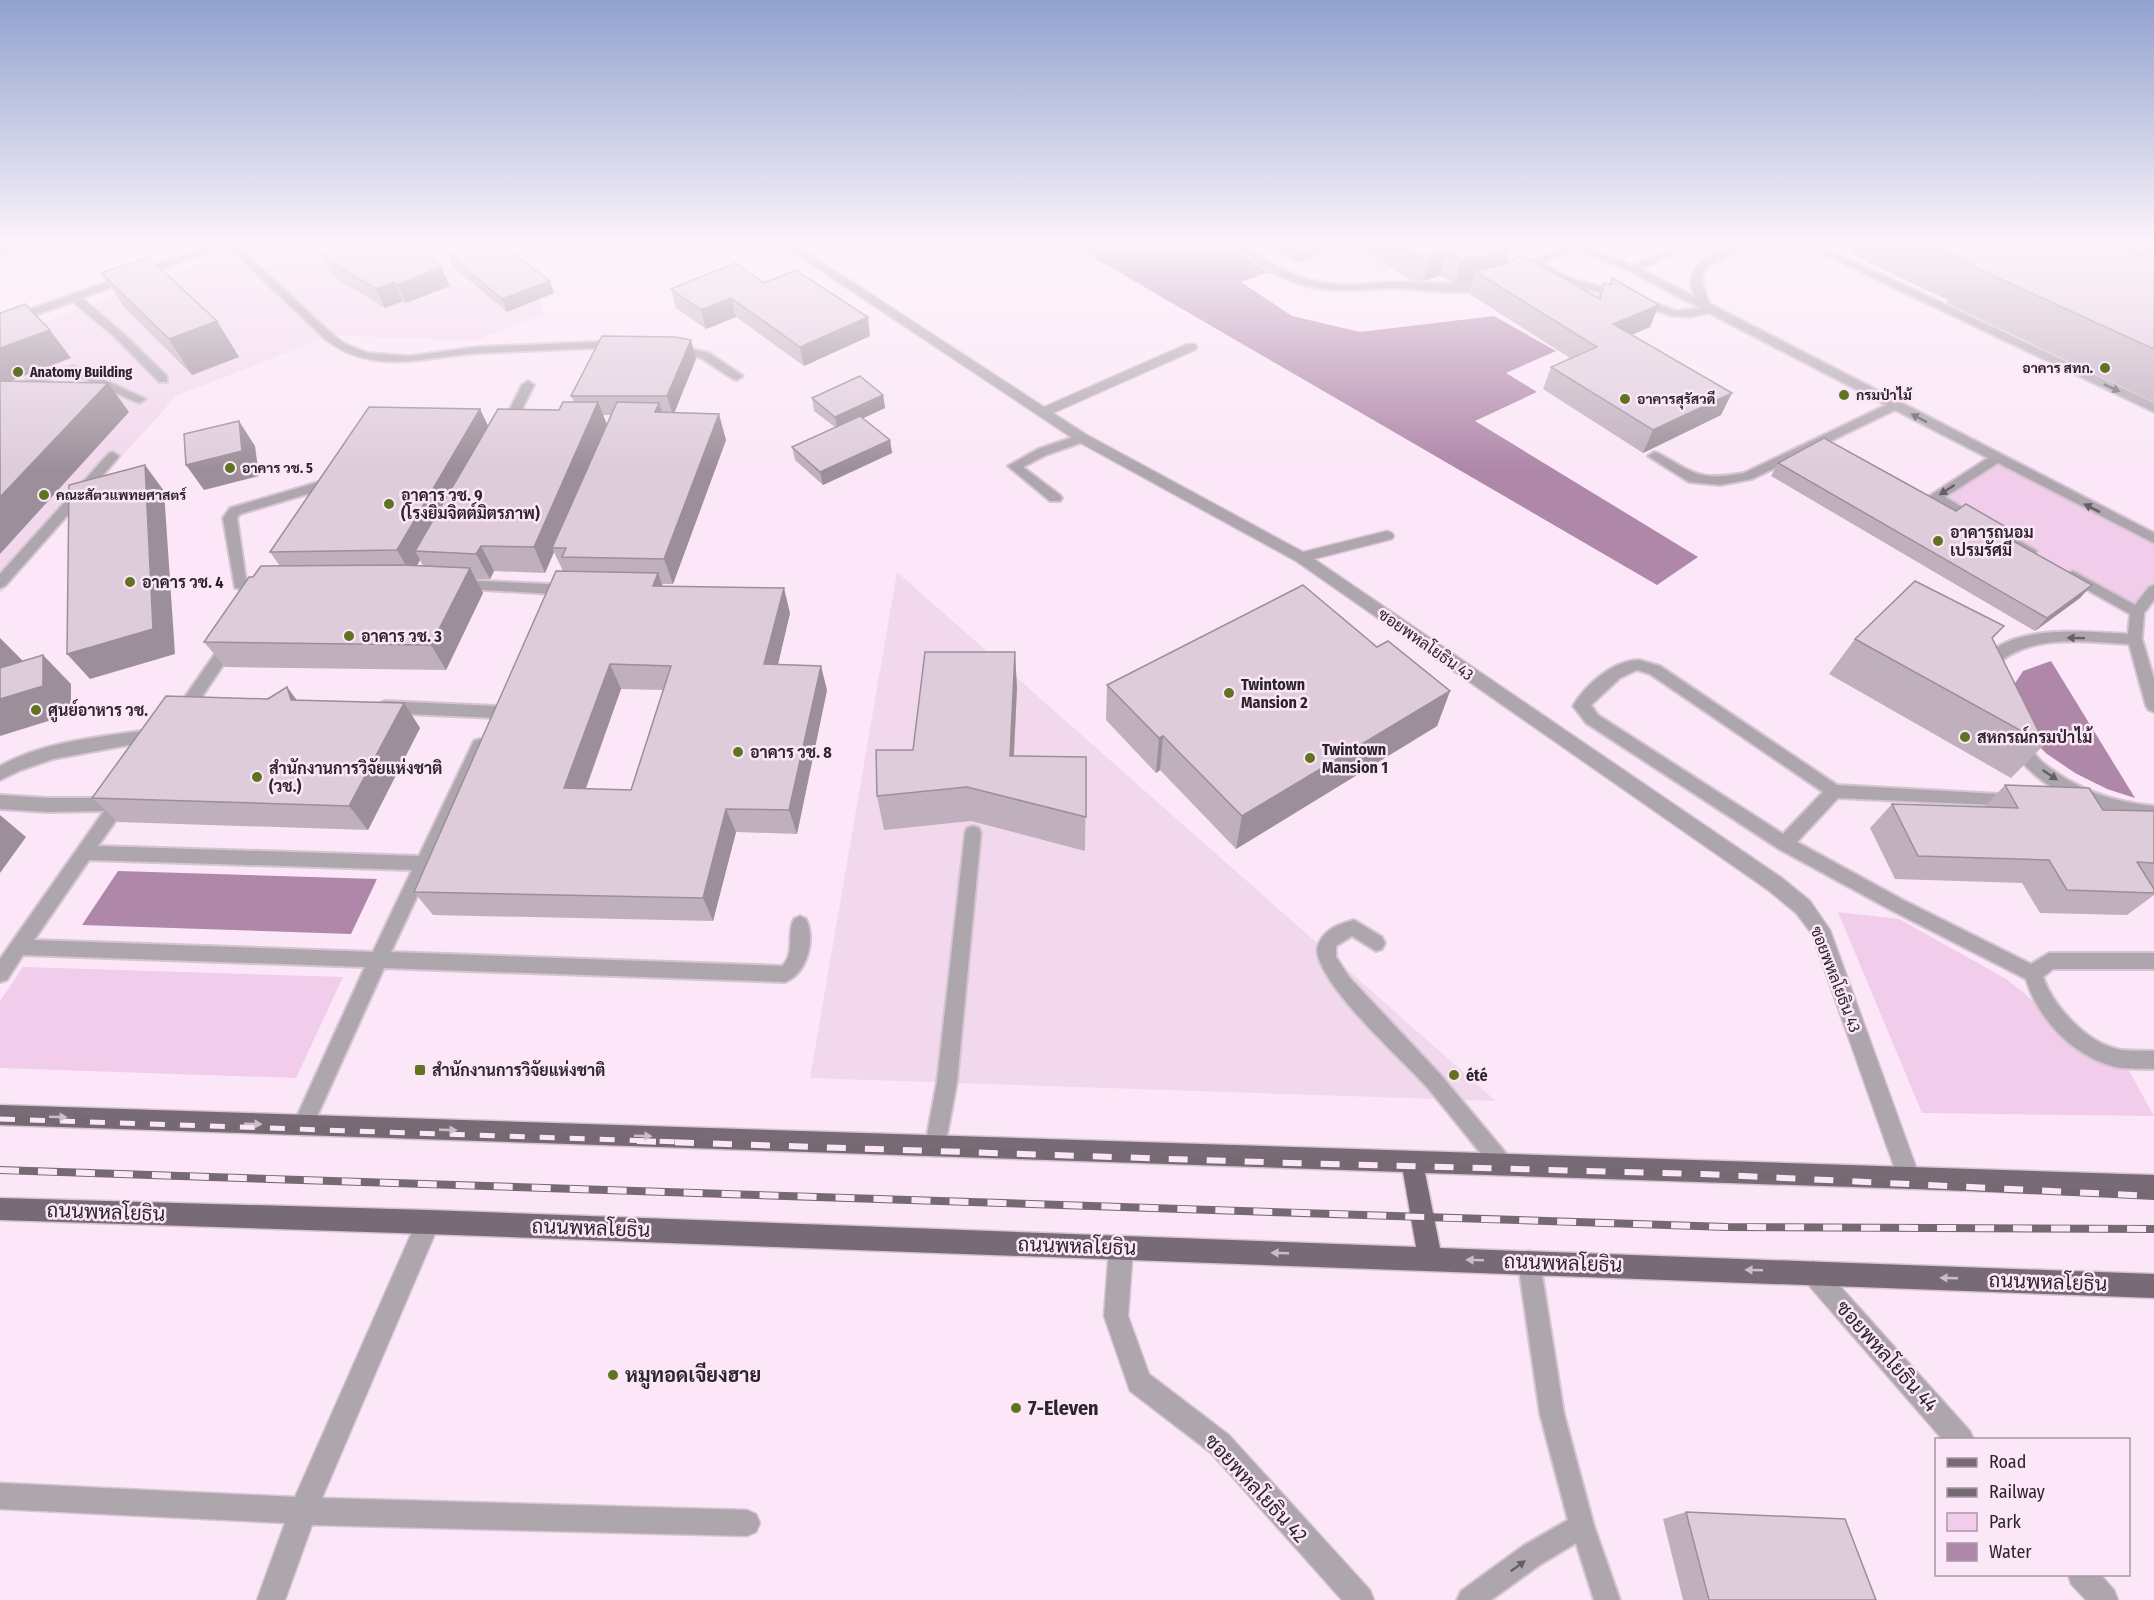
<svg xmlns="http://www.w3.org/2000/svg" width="2154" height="1600" viewBox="0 0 2154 1600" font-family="'Fira Sans Condensed',Sarabun,sans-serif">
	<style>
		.built { fill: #f2d8ed }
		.green { fill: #f1cdeb }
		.water { fill: #af87a9 }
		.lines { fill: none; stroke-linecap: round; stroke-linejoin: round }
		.lane-casing { stroke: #d6c4d2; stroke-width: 4 }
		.street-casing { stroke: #d6c4d2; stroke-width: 3 }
		.primary-casing { stroke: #d6c4d2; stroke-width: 3 }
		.lane { fill: #aea6ad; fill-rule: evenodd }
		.street { fill: #aea6ad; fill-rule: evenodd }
		.primary { fill: #796b76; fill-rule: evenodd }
		.rail-far1-casing { stroke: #756972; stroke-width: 8 }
		.rail-casing { stroke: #756972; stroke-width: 8 }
		.rail-far1 { stroke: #fbe7f7; stroke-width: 5; stroke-dasharray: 15; stroke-linecap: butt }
		.rail { stroke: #fbe7f7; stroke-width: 6; stroke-dasharray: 19; stroke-linecap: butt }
		.wall { fill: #c0afbc; fill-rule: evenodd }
		.shaded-wall { fill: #9c8f99 }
		.building { fill: #dfccdb; stroke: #9c8f99; stroke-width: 1.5; fill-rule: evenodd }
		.oneway { fill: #665f66 }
		.oneway2 { fill: #cebcca }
		.poi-dot { fill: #5f7322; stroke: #fbe7f7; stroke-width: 2 }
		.labels { text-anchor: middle; stroke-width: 5; stroke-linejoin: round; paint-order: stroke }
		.far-poi-label { font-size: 14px; font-weight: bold; fill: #2c252b; stroke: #fbe7f7; text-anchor: start }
		.poi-label { font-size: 16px; font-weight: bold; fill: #2c252b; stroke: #fbe7f7; text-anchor: start }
		.street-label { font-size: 16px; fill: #2c252b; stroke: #fbe7f7 }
		.near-street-label { font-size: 20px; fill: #2c252b; stroke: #fbe7f7 }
		.near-poi-label { font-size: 20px; font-weight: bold; fill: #2c252b; stroke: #fbe7f7; text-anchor: start }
	</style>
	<rect width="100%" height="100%" fill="#fbe7f7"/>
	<g class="built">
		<path d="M244,246h302l-55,20 33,-1 35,27 -19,8 4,14 -69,27 -143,-6 -156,61 -176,198v-255z"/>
		<path d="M897,572l599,529 -686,-23z"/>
	</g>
	<g class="green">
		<path d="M1340,246h15l38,23 -9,4 -18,-12 -26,5 -46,-3z"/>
		<path d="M1997,458l157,81v51l-17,22 -202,-115z"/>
		<path d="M1838,912l61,7 109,61 61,51 49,20 36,65 -232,-3z"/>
		<path d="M23,967l320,10 -47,101 -296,-10v-67z"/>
	</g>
	<g class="water">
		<path d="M1074,246h162l36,25 -31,11 51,34 68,16 134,-16 62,35 -50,22 31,19 -62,29 223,136 -41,28z"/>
		<path d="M2051,661l84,137 -28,-9 -32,-16 -28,-19 -26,-25 -9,-41 11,-17z"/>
		<path d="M118,871l259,8 -26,55 -269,-9z"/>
	</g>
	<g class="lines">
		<g class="lane-casing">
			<g id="lane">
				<path d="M11,246h20l-31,9v-6z"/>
				<path d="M208,246h16l-142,52 42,36 43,42v6h-8l-43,-44 -43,-36 -73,25v-7z"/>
				<path d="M227,246h11l95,89 12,9 23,9 42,3 67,-9 142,-6 6,3 -6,3c-46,2 -92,4 -138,6 -55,3 -107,24 -156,-14z"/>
				<path d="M1243,246h10l-1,3c27,23 62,36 98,36 17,0 33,-4 50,-3 34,0 58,5 92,-3l5,3c-21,19 -72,6 -99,6 -31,0 -60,6 -91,-2 -24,-6 -46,-18 -65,-34z"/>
				<path d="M1565,246l31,4 37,15 42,-19h14l-48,23 54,28c-16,-33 23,-51 51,-51 -27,21 -58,12 -36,58l444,229v10l-156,-80 -53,34 92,54 -2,3h-10l-97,-57 60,-39 -93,-48 -143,69 -32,6 -31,-3 -41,-26 6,-4 4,1c37,21 42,28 86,20l142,-68 -177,-92 -19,4 -18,-1 -61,-21 -44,-11 -28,-16 5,-3 4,1 27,14 44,11 58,20 23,-3 -71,-37 -45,-18 -15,-1 -50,22h-8l-1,-2z"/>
				<path d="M1807,246h14l333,157v9z"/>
				<path d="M674,345l35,8 34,23 -6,4 -4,-1 -32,-21 -31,-8 -2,-2z"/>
				<path d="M74,366l72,33 -6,4 -4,-1 -63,-28 -14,2 -59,22v-8l52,-19z"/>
				<path d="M528,381l6,4 -22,44 -2,3h-8l-2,-3 22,-44z"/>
				<path d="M1082,434l6,4 -2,3 -40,14 -23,12 37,28 2,3 -2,3h-10l-42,-35 30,-17z"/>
				<path d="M113,452l6,4 -2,3 -112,127 -5,2v-14l109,-121z"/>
				<path d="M336,477l6,4 -1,3 -101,30 -3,4 9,62 20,1 7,5 -7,5 -31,-3 -12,-70 7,-10z"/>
				<path d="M2073,571l62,34 14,-18 5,-2v15l-10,13 -2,26 12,40v33l-5,-2 -3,-4 -17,-62c-47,-2 -103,-12 -138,26h-10l-3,-4c27,-44 106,-34 150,-32l2,-20 -62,-35 -2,-3 2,-3z"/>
				<path d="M457,580l112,5 7,5 -7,5 -117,-7 -2,-3z"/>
				<path d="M231,637l7,5 -2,4 -49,73h-12l-2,-4 2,-4 51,-73z"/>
				<path d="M1639,660l21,6 177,119 162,9 2,5 -2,5 -6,1 -155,-7 -41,44 106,58 128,64 18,-11h105v16h-101l-10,8c10,29 43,65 74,72 11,3 25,1 37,2v18c-13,-1 -30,1 -42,-3 -41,-12 -74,-47 -86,-87l-135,-69 -112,-61 -193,-126 -13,-17c12,-21 41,-46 66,-46zM1637,670l13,4 173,118 -40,42 -185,-119 -7,-10 29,-27z"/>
				<path d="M385,701l111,5 5,2 3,4 -3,4 -5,2 -111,-5 -5,-2 -3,-4 3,-4z"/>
				<path d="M155,729l6,2 2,4 -2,4 -108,20 -32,11 -21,10v-14c46,-26 104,-29 155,-37z"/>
				<path d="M2016,736c11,4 17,18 26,26 33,27 70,40 112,44v14c-54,-6 -119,-28 -146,-78l2,-4z"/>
				<path d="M480,739l6,2 2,4 -97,207 391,14c14,-13 4,-32 12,-47l6,-3 6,3c10,20 1,55 -21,63l-401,-14 -74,164 -7,3 -7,-3 -3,-7 72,-158 -342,-12 -16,25 -7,2v-23l104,-148 -56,1 -48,-3v-14l48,3h66c4,-7 7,-8 15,-6l2,5 -2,5 -31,44 321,10 53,-111 2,-4zM89,860l323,10 -39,82 -339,-12z"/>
				<path d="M973,826l6,2 2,5 -24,249 -12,64 -3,7 -7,3 -7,-3 -3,-7 12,-64 28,-249 2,-5z"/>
				<path d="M1354,920l28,17 3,6 -3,6 -6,2 -24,-15 -16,10v11l13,20 90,96 71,85 3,7 -3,7 -7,3 -7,-3c-24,-29 -46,-58 -70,-86 -27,-30 -105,-98 -109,-136 4,-19 19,-25 37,-30z"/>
				<path d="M1529,1251l8,3 3,8 24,152 30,112 26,74h-26l-18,-57 -35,21 -50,36h-34l4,-9 62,-45 45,-26 -28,-106 -22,-152 3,-8z"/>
			</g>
		</g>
		<g class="street-casing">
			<g id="street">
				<path d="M784,246h13l247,161 143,-63h8l2,3 -2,3 -142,63 34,22 216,117 84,-21 5,2 2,3 -2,3 -78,20 468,319 28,23 20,29 90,248 -3,8 -8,3 -8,-3 -3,-8 -86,-244 -16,-21 -28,-23 -472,-329 -219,-120z"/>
				<path d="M428,1210l8,4 4,8 -118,276 425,12 9,4 4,9 -4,9 -9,4 -435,-11 -27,75h-28l28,-77 -285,-14v-26l295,14 125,-283z"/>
				<path d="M1121,1236l8,4 4,8 -5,68 21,58 80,61 141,155 4,10h-32l-131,-147 -81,-62 -26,-75 5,-68 4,-8z"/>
				<path d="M1813,1261l8,4 149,166 4,9h-31l-138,-159 -4,-8 4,-8z"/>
				<path d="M2068,1574h32l14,16 4,10h-32l-15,-16z"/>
			</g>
		</g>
		<g class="primary-casing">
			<path id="primary" d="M0,1105l2154,70v22l-729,-24 15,75 714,26v24l-1726,-64 -428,-14v-22l428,12 988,37 -13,-75 -1403,-47z"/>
		</g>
		<use href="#lane" class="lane"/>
		<use href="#street" class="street"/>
		<use href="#primary" class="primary"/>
		<g class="rail-far1-casing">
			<path id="rail-far1" d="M0,1119l681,23"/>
		</g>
		<g class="rail-casing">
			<g id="rail">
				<path d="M637,1141l654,22 412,11 451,22"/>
				<path d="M0,1170l1727,57 427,2"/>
			</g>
		</g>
		<use href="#rail-far1" class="rail-far1"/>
		<use href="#rail" class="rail"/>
	</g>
	<g class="wall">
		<path d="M316,246l134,40 -44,17 -3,-2 -18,7 -48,-29 -12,-15z"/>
		<path d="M1268,246h72l-46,17z"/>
		<path d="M1356,246h156l-1,1 -4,15 91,36 6,-15 6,1 2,-6 38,49 -18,8 89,80 -78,38 -100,-64 8,-22 19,-9 -102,-65 4,-11 -17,2 -15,-9 -16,6 -14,-1z"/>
		<path d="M1856,246h298v156l-207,-99 1,-3 -96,-45z"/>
		<path d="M448,254l106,39 -47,19 -54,-45z"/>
		<path d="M101,273l116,48 22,36 -47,18 -67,-67z"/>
		<path d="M764,283l106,53 -66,30 -68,-49 -30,12 -30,-21 -5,-19z"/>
		<path d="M696,359l-22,54 52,27 -53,144h-11l1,2 127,27 -12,52 49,25 -30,144 -61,-2 -23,89 -280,-6 -19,-23 149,-321 -9,-19 -9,21 -51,-2 -4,8h-14l7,14 -37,77 -221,-3 -21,-25 49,-65 27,-11 -10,-14 218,-126 71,-16 15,-8 -3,-6zM603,415h8l-4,10zM420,560l3,6 -6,-1zM621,689l42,1 -32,100 -45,-1z"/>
		<path d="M883,395l2,13 -22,10 27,22 2,13 -69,32 -28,-25 -3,-13 43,-20 -21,-16 -2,-13z"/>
		<path d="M1778,463l178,48 44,23 80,64 -45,33 -264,-155z"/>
		<path d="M1855,639h138l52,105 -34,34 -182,-104z"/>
		<path d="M1377,647l73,44 -13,35 -201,123 -76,-79 -4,3 -50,-53 1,-35z"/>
		<path d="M287,687l9,13 108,3 16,25 -52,102 -250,-8 -26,-24z"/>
		<path d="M1017,687l-3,69 72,1 -1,94 -114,-30 -87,9 -7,-34 36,-46z"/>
		<path d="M2005,785l98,25 51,1v76h-1l1,2v6l-27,20 -87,-2 -18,-30 -127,-4 -25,-51 22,-24 92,3z"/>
		<path d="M1686,1512l190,88h-193l-20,-81z"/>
	</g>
	<g class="shaded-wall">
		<path d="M1296,246h44l-46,17z"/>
		<path d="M1505,246h7l-1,1 -7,23 -29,1 -3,11 -17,2 6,-25z"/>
		<path d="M1446,250l-6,25 -16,6 6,-25z"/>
		<path d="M441,267l9,19 -44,17 -9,-18z"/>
		<path d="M550,281l4,12 -47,19 -5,-13z"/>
		<path d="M394,282l9,19 -18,7 -9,-19z"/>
		<path d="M731,298l5,19 -30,12 -5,-19z"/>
		<path d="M1659,305l-9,22 -46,19 9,-22z"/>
		<path d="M868,317l2,19 -66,30 -4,-19z"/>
		<path d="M217,321l22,36 -47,18 -23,-36z"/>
		<path d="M50,330l21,28 -71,27v-37z"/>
		<path d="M691,340l5,19 -23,57 -6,-20z"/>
		<path d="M108,383l21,29 -129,142v-57z"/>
		<path d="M1732,393l-11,22 -78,38 10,-23z"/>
		<path d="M883,395l2,13 -47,22 -3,-13z"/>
		<path d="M598,402l10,25 -56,121 2,4 -9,21 -11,-26z"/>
		<path d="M659,403l8,25 -12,-16z"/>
		<path d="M480,409l12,25 -77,117 5,9 -8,16 -15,-26z"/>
		<path d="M719,414l7,26 -53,144 -9,-25z"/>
		<path d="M239,421l16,25 4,30 -55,14 -18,-25z"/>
		<path d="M890,440l2,13 -69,32 -3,-13z"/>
		<path d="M145,465l19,26 11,163 -85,25 -23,-25z"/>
		<path d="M481,546l13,25 -4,8 -14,-25z"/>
		<path d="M470,568l13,25 -37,77 -15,-25z"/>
		<path d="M658,573l9,26 -14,-13z"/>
		<path d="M2092,585l-12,13 -45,33 12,-13z"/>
		<path d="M784,588l6,25 -18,76 -8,-25z"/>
		<path d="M0,638l26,26 -26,30z"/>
		<path d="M1015,652l2,35 -5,104 -2,-35z"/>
		<path d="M43,655l28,29v30l-71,22v-37z"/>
		<path d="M610,664l11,25 -44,123 -13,-24z"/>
		<path d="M821,666l6,24 -30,144 -8,-24z"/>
		<path d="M287,687l19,25 -15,-12z"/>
		<path d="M1450,691l-13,35 -201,123 6,-33z"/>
		<path d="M404,703l16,25 -52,102 -19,-24z"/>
		<path d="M1163,736l-3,34 -4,3 3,-35z"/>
		<path d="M726,809l10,23 -23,89 -10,-23z"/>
		<path d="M0,815l26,22 -26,36z"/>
	</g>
	<g class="building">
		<path d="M316,246h95l30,21 -44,18 -3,-3 -18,7 -49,-29z"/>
		<path d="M470,246h34l46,35 -48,18 -54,-45z"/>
		<path d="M1401,246h108l-22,10 -26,3 -15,-9 -16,6 -14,-1z"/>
		<path d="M1936,246h181l37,16v87l-184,-84 4,-2z"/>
		<path d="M1523,255l77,44 4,-16 7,1 1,-6 47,27 -46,19 119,69 -79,37 -102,-63 46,-20 -122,-76 26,-6z"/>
		<path d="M148,257l69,64 -48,18 -68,-66z"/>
		<path d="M735,263l29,20 32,-13 72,47 -68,30 -69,-49 -30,12 -30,-21z"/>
		<path d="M25,304l25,26 -50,18v-35z"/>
		<path d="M602,336l73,1 16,3 -24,56h-96z"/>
		<path d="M860,376l23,19 -48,22 -23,-19z"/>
		<path d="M0,381l108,2 -108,114z"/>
		<path d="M563,402h35l-64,145 -53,-1 -5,8 -61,-3 83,-142 61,1z"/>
		<path d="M617,402l42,1 -4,9 64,2 -55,145 -102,-2 4,-9h-14z"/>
		<path d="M369,407l111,2 -83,141 -127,2z"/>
		<path d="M860,416l30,24 -70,32 -28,-25z"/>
		<path d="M239,421l3,30 -56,14 -2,-31z"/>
		<path d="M1824,438l132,73 10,-7 40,23 -9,5 95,53 -45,33 -269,-155z"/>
		<path d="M145,465l8,164 -86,25 2,-169z"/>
		<path d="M402,565l68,3 -39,77 -227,-3 45,-65h4l8,-11z"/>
		<path d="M556,571l102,2 -5,13 131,2 -20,76 57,2 -32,144 -63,-1 -23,89 -289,-6zM610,664l61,2 -40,124 -67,-2z"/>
		<path d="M1915,581l89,45 -12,12 53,106 -190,-105z"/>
		<path d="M1303,585l74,62 11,-6 62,50 -208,125 -79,-80 -4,2 -52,-53z"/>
		<path d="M925,652h90l-5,104 76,1v60l-119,-30 -90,9 -1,-46h37z"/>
		<path d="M43,655v31l-43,13v-31z"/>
		<path d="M287,687l4,13 113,3 -55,103 -257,-8 74,-102 102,3z"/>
		<path d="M2005,785l84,3 14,22 51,1v52l-17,-1 17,27v4l-87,-3 -18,-30 -131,-4 -26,-52 126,4z"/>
		<path d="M1686,1512l159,7 31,81h-167z"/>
	</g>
	<defs><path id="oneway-solid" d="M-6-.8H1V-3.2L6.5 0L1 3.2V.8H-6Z" transform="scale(1.5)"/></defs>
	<g class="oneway">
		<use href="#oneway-solid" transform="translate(2112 388) rotate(25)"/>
		<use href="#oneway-solid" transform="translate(1919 418) rotate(-152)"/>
		<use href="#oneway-solid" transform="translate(1947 490) rotate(147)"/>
		<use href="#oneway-solid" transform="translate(2092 508) rotate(-153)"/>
		<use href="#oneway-solid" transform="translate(2076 638) rotate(-179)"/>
		<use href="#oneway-solid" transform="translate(2050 775) rotate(34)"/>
		<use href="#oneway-solid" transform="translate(1518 1566) rotate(-36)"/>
	</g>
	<g class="oneway2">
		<use href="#oneway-solid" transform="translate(58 1117) rotate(2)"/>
		<use href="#oneway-solid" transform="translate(253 1124) rotate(2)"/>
		<use href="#oneway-solid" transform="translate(448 1130) rotate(2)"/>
		<use href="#oneway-solid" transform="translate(643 1136) rotate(2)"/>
		<use href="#oneway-solid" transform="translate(1280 1253) rotate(-178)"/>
		<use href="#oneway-solid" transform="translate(1475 1260) rotate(-178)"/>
		<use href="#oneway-solid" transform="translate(1754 1270) rotate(-178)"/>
		<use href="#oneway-solid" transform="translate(1949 1278) rotate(-178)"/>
	</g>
	<linearGradient id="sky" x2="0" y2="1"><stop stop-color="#91a2cf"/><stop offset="0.52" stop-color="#fdf4fb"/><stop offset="1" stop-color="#fdf4fb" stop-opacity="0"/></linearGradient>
	<rect width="2154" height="470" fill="url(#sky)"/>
	<g class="poi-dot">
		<circle cx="2105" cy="368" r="6"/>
		<circle cx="18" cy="372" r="6"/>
		<circle cx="1844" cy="395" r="6"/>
		<circle cx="1625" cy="399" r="6"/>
		<circle cx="230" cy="468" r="6"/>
		<circle cx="44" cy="495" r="6"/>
		<circle cx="389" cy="504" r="6"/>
		<circle cx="1938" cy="541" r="6"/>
		<circle cx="130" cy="582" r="6"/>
		<circle cx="349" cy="636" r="6"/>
		<circle cx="1229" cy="693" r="6"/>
		<circle cx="36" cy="710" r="6"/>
		<circle cx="1965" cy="737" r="6"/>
		<circle cx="738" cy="752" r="6"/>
		<circle cx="1310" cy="758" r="6"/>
		<circle cx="257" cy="777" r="6"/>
		<rect x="414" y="1064" width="12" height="12" rx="3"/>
		<circle cx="1454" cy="1075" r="6"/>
		<circle cx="613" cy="1375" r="6"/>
		<circle cx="1016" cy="1408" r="6"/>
	</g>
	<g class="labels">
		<g class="far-poi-label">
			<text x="2093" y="373" text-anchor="end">อาคาร สทก.</text>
			<text x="30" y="377">Anatomy Building</text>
			<text x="1856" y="400">กรมป่าไม้</text>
			<text x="1637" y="404">อาคารสุรัสวดี</text>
			<text x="242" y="473">อาคาร วช. 5</text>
			<text x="56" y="500">คณะสัตวแพทยศาสตร์</text>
		</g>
		<g class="poi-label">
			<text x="401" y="501">อาคาร วช. 9<tspan x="401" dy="18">(โรงยิมจิตต์มิตรภาพ)</tspan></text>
			<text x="1950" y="538">อาคารถนอม<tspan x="1950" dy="18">เปรมรัศมี</tspan></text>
			<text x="142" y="588">อาคาร วช. 4</text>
			<text x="361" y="642">อาคาร วช. 3</text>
			<text x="1241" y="690">Twintown<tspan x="1241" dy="18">Mansion 2</tspan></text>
			<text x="48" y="716">ศูนย์อาหาร วช.</text>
			<text x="1977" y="743">สหกรณ์กรมป่าไม้</text>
			<text x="1322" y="755">Twintown<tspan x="1322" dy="18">Mansion 1</tspan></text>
			<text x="750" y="758">อาคาร วช. 8</text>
			<text x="269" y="774">สำนักงานการวิจัยแห่งชาติ<tspan x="269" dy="18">(วช.)</tspan></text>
			<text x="432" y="1076">สำนักงานการวิจัยแห่งชาติ</text>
			<text x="1466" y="1081">été</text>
		</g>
		<g class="street-label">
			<text transform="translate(1426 644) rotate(35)" y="6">ซอยพหลโยธิน 43</text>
			<text transform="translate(1836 979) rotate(69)" y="6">ซอยพหลโยธิน 43</text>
		</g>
		<g class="near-street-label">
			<text transform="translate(106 1212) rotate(2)" y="7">ถนนพหลโยธิน</text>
			<text transform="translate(591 1228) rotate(2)" y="7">ถนนพหลโยธิน</text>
			<text transform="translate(1077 1246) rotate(2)" y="7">ถนนพหลโยธิน</text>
			<text transform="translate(1563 1263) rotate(2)" y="7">ถนนพหลโยธิน</text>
			<text transform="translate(2048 1282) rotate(2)" y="7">ถนนพหลโยธิน</text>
			<text transform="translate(1887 1356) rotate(48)" y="7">ซอยพหลโยธิน 44</text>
			<text transform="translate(1256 1488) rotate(47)" y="7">ซอยพหลโยธิน 42</text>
		</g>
		<g class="near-poi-label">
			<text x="625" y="1382">หมูทอดเจียงฮาย</text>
			<text x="1028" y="1415">7-Eleven</text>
		</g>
	</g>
	<rect x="1935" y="1438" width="195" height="138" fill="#fbe7f7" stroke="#a899a5" stroke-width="1.5"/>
	<rect x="1947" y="1458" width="30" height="9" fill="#796b76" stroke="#a899a5" stroke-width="1.5"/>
	<text x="1989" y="1468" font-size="18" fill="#2c252b">Road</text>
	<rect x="1947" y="1488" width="30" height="9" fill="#756972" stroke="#a899a5" stroke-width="1.5"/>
	<text x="1989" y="1498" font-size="18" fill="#2c252b">Railway</text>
	<rect x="1947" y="1513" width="30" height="18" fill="#f1cdeb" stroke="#a899a5" stroke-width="1.5"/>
	<text x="1989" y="1528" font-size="18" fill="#2c252b">Park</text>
	<rect x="1947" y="1543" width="30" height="18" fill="#af87a9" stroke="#a899a5" stroke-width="1.5"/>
	<text x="1989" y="1558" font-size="18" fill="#2c252b">Water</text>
</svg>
